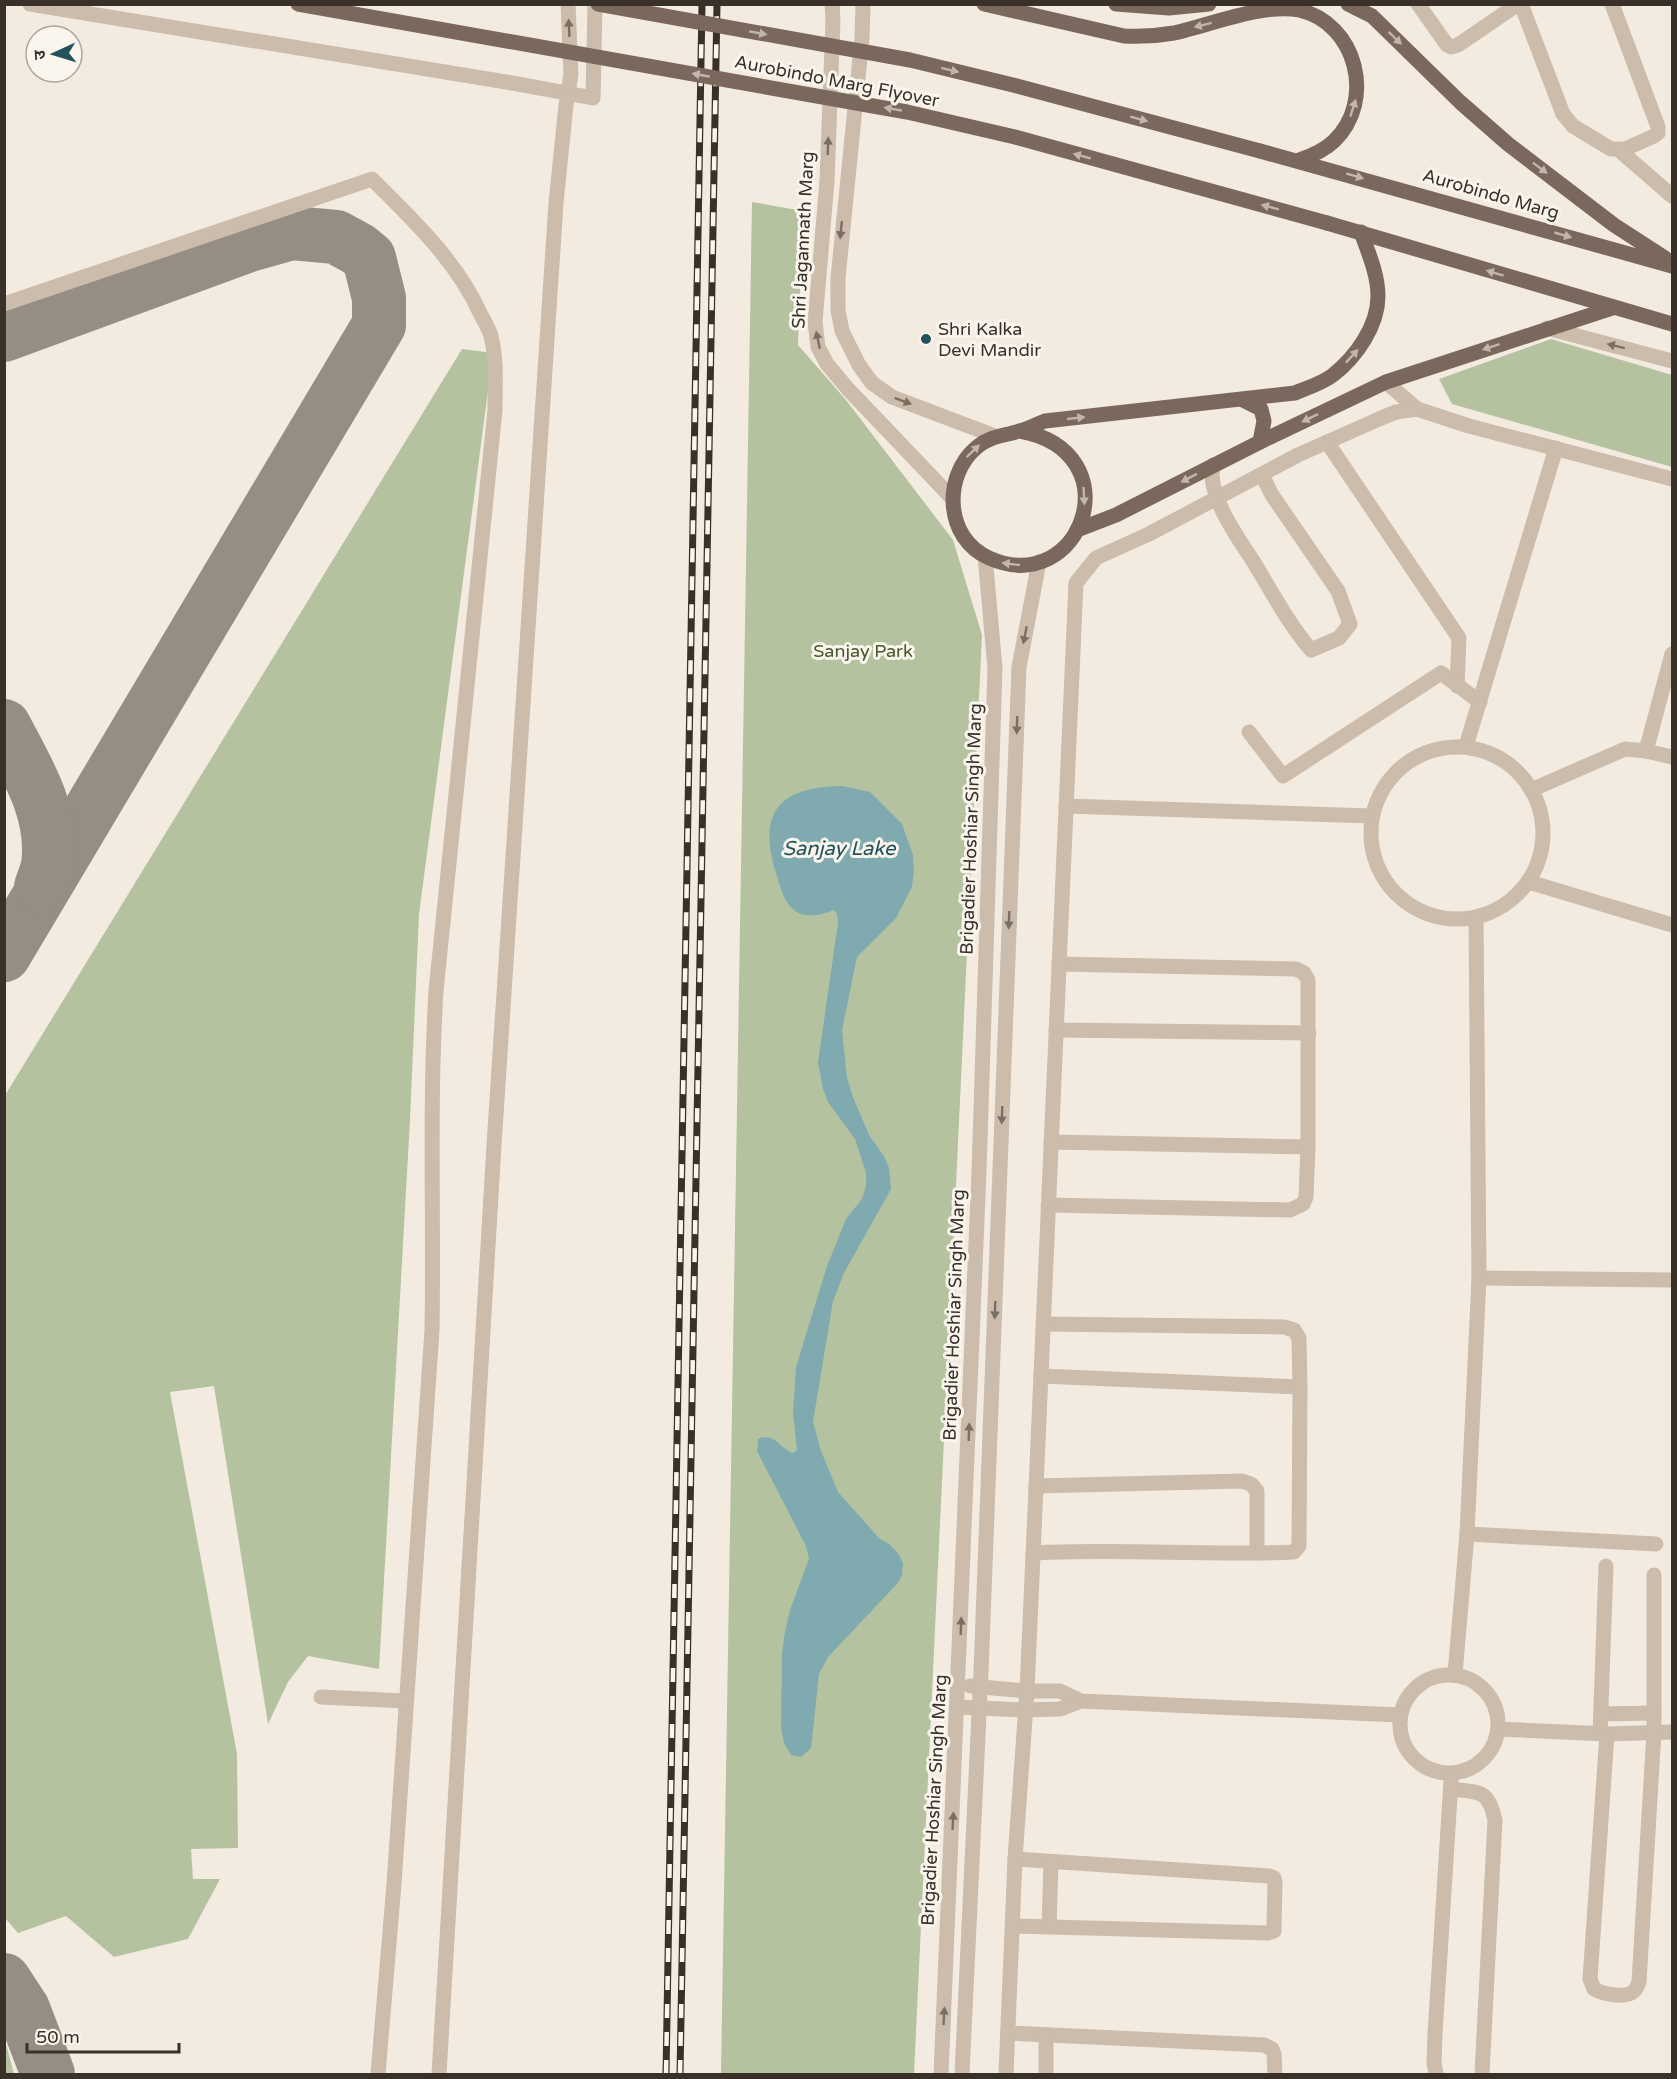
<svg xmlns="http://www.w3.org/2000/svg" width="1677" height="2079" viewBox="0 0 1677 2079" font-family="'Varela Round','Noto Sans Devanagari',sans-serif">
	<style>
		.green { fill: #b4c2a0 }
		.water { fill: #7fabb0 }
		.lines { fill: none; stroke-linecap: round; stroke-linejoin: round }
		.taxiway { stroke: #968e85; stroke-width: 54 }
		.minor { stroke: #cbbcab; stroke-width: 15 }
		.major { stroke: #7b685c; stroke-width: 15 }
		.rail-casing { stroke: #39302a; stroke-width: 7 }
		.rail { stroke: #faf5ed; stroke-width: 4.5; stroke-dasharray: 14; stroke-linecap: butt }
		.major-bridge { stroke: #7b685c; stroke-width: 15 }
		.oneway { fill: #c1b6ac }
		.oneway2 { fill: #7b6f64 }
		.poi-dot { fill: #20535b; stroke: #faf5ed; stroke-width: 2 }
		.labels { text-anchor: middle; stroke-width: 6; stroke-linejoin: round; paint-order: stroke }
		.street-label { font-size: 18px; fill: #39302a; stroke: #faf5ed }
		.poi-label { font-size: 18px; fill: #39302a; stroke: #faf5ed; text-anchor: start }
		.park-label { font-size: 18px; fill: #46582e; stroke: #faf5ed }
		.water-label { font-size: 20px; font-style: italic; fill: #20535b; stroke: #faf5ed }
	</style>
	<rect width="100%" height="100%" fill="#f3ebe0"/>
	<g class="green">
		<path d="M752,202l51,9 -5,134 48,55 107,140 29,95 -68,1439h-193z"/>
		<path d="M1551,339l121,36v92l-220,-63 -13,-25z"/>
		<path d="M462,349l31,4 -74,561 -9,206 -31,549 -71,-13 -20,26 -20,42 -54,-338 -44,6 67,362 1,94 -47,1 2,30h27l-32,60 -74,18 -48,-41 -48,17 -13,-15 -1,-821z"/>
		<path d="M5,2040l9,34h-9z"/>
	</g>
	<path class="water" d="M842,786l28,6 32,32 11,31 1,16 -2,16 -16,31 -39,39 -15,73 5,48 6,19 16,38 15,21 5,12 2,21 -47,84 -11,28 -20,121 8,29 17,41 41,46 10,6 9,9 5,10 -1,13 -5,8 -69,73 -9,17 -8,74 -10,9 -10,-2 -7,-12 -3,-15 1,-74 3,-23 5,-21 19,-51 -3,-13 -49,-95 1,-12c17,-7 21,9 35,14l4,-3 -4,-38 3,-45 31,-101 19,-47 16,-20 4,-13v-13l-11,-34 -27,-37 -5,-13 -5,-26 20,-140 -1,-9 -3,-4c-12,5 -29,9 -40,0 -11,-8 -14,-25 -18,-37 -19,-61 3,-86 66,-87z"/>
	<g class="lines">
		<g class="taxiway">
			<path d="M4,335l245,-90 43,-12 44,4 22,12 11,9 10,40v27l-375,630"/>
			<path d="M4,726c23,43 51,88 44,139 -1,7 -5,15 -7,22"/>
			<path d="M4,1980l19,29 25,65"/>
		</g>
		<g class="minor">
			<path d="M30,4l488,80 75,14 2,-94"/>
			<path d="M832,4l1,16 -6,161 -12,141 3,25 9,17 21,25 104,109"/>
			<path d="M863,4l-1,34 -24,240v32l4,21 17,34 13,18 20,14 103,39"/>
			<path d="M1418,4l29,41 4,2 7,-2 60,-41"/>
			<path d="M1521,4l42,110 10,12 38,23h14l29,-13 4,-3v-6l-46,-123"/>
			<path d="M1619,150l53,46"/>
			<path d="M4,304l368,-125c41,41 85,82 109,136 4,7 8,14 10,21 6,24 4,49 4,74l-59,581c-7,113 -2,226 -4,339l-38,554 -16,190"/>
			<path d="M1547,328l125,33"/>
			<path d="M1386,382l31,27 52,17 203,53"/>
			<path d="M1327,442l132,196 -2,48"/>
			<path d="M1213,465c-7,29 25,73 40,96 19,31 35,62 58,89l28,-12 11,-14 -12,-33 -66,-96 -10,-20"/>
			<path d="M1672,654l-26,97 26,6"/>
			<path d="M1249,732l34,44 158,-103 39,29"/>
			<path d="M1466,746l90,-298"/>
			<circle cx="1457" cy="833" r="86"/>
			<path d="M1531,790l94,-41 21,2"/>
			<path d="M1066,806l305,10"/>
			<path d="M1529,882l143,43"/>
			<path d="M1056,1030l253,3"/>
			<path d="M1051,1142l257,5"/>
			<path d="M1048,1205l242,5 13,-6 3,-7 2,-50v-167l-4,-7 -8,-4 -237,-5"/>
			<path d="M1479,1278l193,2"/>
			<path d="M1041,1376l259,11"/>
			<path d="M1036,1486l206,-5 9,3 6,7v62"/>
			<path d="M1467,1534l189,10"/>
			<path d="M1033,1553c87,-5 174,3 261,-1l5,-6 1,-159 -1,-49 -5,-8 -10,-3 -241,-3"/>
			<path d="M1455,1674l12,-140 12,-256 -3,-360"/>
			<circle cx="1449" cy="1724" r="49"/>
			<path d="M970,1686l57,5h33l21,10 318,14"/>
			<path d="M321,1697l85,4"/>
			<path d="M958,1707l67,3 35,-1 21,-8"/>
			<path d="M1601,1714l53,-1"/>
			<path d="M1499,1729l108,5 65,-2"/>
			<path d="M1600,1734l6,-168"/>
			<path d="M1607,1734l-17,245 4,10c9,5 32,10 40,2 3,-3 4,-6 5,-9l15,-250v-157"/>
			<path d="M1451,1789c28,4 37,-1 44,31l-13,254"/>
			<path d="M1013,1926l255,7 6,-2v-3l1,-45 -1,-5 -5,-2 -254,-17"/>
			<path d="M1049,1927l2,-65"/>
			<path d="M1008,2033l256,12 8,4 2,5 1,20"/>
			<path d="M439,2074l55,-929 62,-942 10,-98 5,-31 -3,-70"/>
			<path d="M941,2074l38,-902 16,-504 -10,-112"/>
			<path d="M962,2074l19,-402 38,-1005 20,-105"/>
			<path d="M1006,2074l9,-215 12,-168 49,-1108 20,-25 53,-24 149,-79 81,-36 17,-7 21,-3"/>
			<path d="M1046,2074v-39"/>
			<path d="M1436,2074l-2,-11 1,-29 16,-253"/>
		</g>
		<g class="major">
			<path d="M984,4l140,32c17,1 33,0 50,-3 37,-8 89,-30 125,-23 58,13 77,91 35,131 -10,10 -23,15 -35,19"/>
			<path d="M1116,4l53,4 40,-4"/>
			<path d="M1348,4l24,12 88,86 48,42 106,81 51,33"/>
			<path d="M1260,151l412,115"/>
			<path d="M1327,223l345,101"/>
			<path d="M1243,400l18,9 3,12 -4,21"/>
			<path d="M1020,431c114,21 62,168 -31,127 -44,-19 -47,-82 -12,-111 13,-11 27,-11 42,-16 9,-2 18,-7 26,-10l250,-28c12,-5 28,-10 38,-18 23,-18 45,-49 45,-79 0,-22 -10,-44 -17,-64"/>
			<path d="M1077,530l39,-15 144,-73 126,-60 226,-74"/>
		</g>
		<g class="rail-casing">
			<g id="rail">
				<path d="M666,2074l36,-2070"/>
				<path d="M680,2074l37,-2070"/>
			</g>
		</g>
		<use href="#rail" class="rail"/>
		<g class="major-bridge">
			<path d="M298,4l609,108 108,25 312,86"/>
			<path d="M598,4l312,56 103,25 247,66"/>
		</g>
	</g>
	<defs><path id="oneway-solid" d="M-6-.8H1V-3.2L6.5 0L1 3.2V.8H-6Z" transform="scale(1.5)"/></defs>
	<g class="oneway">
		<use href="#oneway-solid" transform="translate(1203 25) rotate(166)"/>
		<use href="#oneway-solid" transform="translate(758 33) rotate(10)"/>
		<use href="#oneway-solid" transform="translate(1395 38) rotate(44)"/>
		<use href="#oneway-solid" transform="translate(950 70) rotate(14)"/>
		<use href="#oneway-solid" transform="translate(701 75) rotate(-170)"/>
		<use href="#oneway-solid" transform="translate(1353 108) rotate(-72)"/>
		<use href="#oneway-solid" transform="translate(893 109) rotate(-170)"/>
		<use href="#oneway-solid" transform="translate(1139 119) rotate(15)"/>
		<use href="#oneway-solid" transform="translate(1082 156) rotate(-165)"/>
		<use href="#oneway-solid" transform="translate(1540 168) rotate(37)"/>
		<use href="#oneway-solid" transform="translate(1355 176) rotate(16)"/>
		<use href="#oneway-solid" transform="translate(1270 207) rotate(-165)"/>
		<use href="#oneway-solid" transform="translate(1563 235) rotate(16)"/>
		<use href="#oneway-solid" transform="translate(1495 273) rotate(-163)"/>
		<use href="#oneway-solid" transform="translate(1491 347) rotate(162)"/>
		<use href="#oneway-solid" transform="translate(1352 356) rotate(-47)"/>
		<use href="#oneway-solid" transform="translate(1076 418) rotate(-6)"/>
		<use href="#oneway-solid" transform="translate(1310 418) rotate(154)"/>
		<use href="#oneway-solid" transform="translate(973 451) rotate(-44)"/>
		<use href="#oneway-solid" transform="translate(1189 478) rotate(153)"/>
		<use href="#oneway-solid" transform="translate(1084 496) rotate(87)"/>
		<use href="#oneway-solid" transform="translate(1011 564) rotate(-173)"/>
	</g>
	<g class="oneway2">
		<use href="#oneway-solid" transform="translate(569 28) rotate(-93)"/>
		<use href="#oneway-solid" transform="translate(828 146) rotate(-88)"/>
		<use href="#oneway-solid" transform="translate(841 230) rotate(96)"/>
		<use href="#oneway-solid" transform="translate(818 340) rotate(-102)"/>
		<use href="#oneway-solid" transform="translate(1616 346) rotate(-166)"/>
		<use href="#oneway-solid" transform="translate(903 401) rotate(21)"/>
		<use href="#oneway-solid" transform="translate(1025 635) rotate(101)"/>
		<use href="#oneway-solid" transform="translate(1017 725) rotate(92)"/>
		<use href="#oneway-solid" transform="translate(1009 920) rotate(92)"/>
		<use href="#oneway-solid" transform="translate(1002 1115) rotate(92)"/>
		<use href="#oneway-solid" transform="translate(995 1310) rotate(92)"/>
		<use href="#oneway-solid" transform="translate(969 1432) rotate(-88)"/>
		<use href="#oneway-solid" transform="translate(961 1626) rotate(-88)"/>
		<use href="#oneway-solid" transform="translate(953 1821) rotate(-87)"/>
		<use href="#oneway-solid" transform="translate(944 2016) rotate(-87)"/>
	</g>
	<circle class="poi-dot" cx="926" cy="339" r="6"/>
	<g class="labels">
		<g class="street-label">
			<text transform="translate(837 81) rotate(11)" y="6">Aurobindo Marg Flyover</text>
			<text transform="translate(1491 194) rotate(16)" y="6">Aurobindo Marg</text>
			<text transform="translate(803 240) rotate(-87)" y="6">Shri Jagannath Marg</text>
			<text transform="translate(971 829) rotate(-88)" y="6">Brigadier Hoshiar Singh Marg</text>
			<text transform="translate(954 1315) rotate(-88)" y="6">Brigadier Hoshiar Singh Marg</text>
			<text transform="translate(934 1800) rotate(-87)" y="6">Brigadier Hoshiar Singh Marg</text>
		</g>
		<g class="poi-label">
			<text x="938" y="335">Shri Kalka<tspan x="938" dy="21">Devi Mandir</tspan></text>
		</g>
		<g class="park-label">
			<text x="863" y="657">Sanjay Park</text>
		</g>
		<g class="water-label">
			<text x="839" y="855">Sanjay Lake</text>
		</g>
	</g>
	<rect width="1677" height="2079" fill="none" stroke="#39302a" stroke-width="12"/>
	<g transform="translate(54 54) rotate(266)"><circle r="28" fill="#faf5ed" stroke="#ada69f" stroke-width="1.5"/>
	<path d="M0-4.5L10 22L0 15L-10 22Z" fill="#20535b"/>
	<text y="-9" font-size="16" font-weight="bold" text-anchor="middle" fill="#39302a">उ</text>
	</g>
	<path d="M27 2043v9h152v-9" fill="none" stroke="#39302a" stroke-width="3"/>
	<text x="36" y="2043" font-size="18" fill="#39302a" stroke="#faf5ed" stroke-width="4.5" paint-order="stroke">50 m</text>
</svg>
